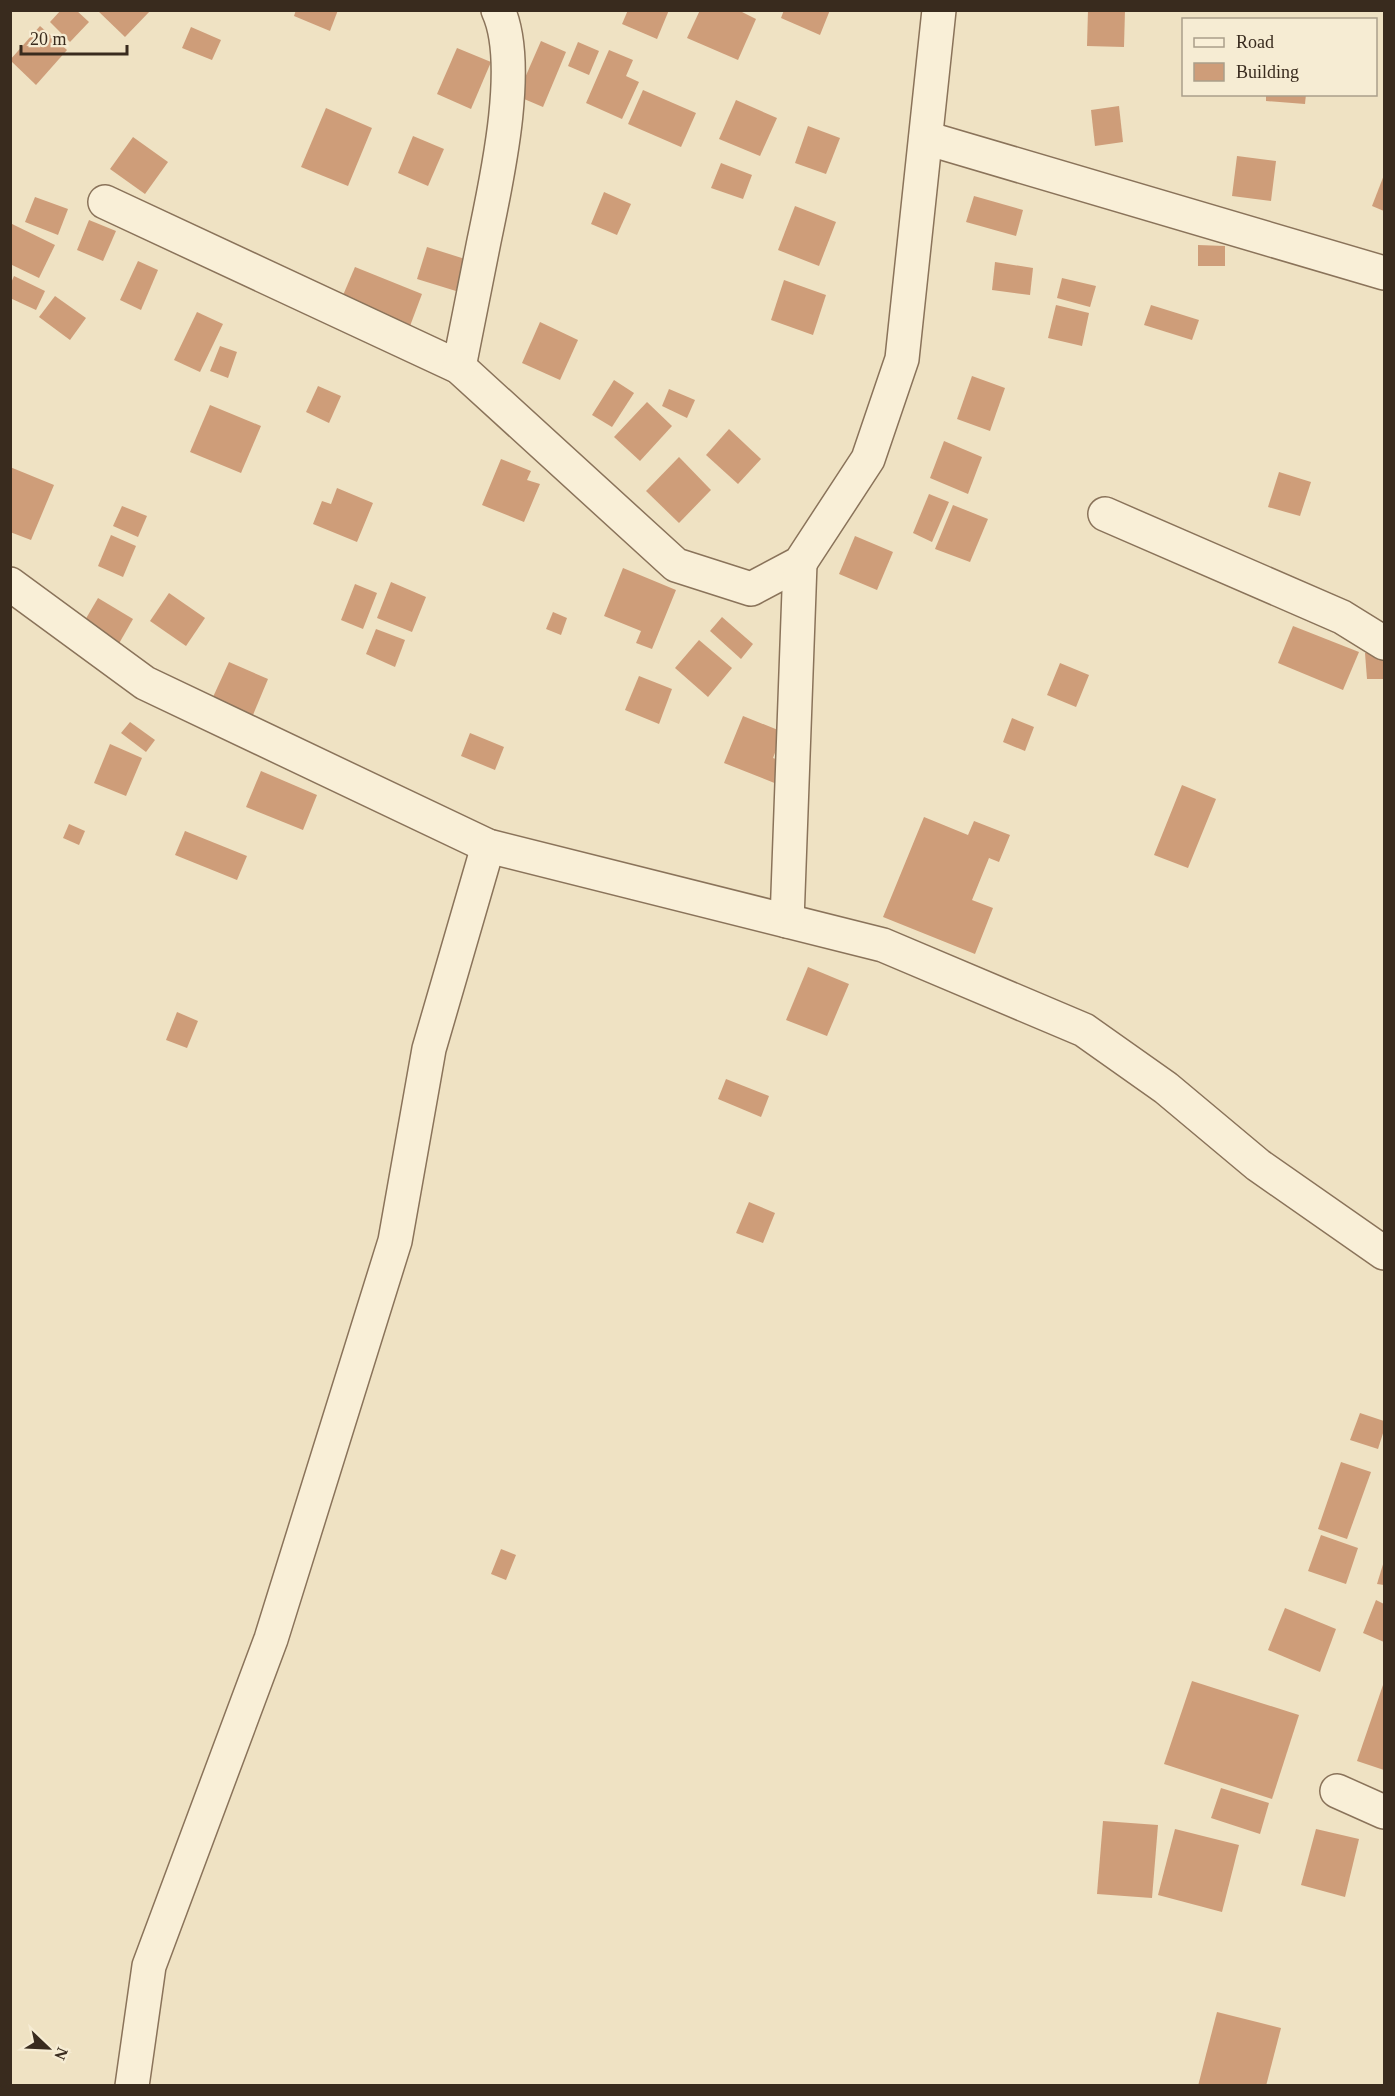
<svg xmlns="http://www.w3.org/2000/svg" width="1395" height="2096" viewBox="0 0 1395 2096" font-family="'Times New Roman',serif">
	<style>
		.building { fill: #ce9d79 }
		.lines { fill: none; stroke-linecap: round; stroke-linejoin: round }
		.street-casing { stroke: #8a735a; stroke-width: 36 }
		.street { stroke: #f9efd7; stroke-width: 33 }
	</style>
	<rect width="100%" height="100%" fill="#efe2c3"/>
	<g class="building">
		<path d="M61,10h15l13,12 -19,20 -20,-20z"/>
		<path d="M97,10h54l-26,27z"/>
		<path d="M296,10h42l-8,21 -36,-15z"/>
		<path d="M628,10h41l-12,29 -35,-15z"/>
		<path d="M700,10h38l18,9 -18,41 -51,-22z"/>
		<path d="M784,10h46l-10,25 -39,-17z"/>
		<path d="M1088,10h37l-1,37 -37,-1z"/>
		<path d="M40,26l27,24 -31,35 -26,-25z"/>
		<path d="M191,27l30,13 -9,20 -30,-12z"/>
		<path d="M541,41l25,11 -23,55 -26,-11z"/>
		<path d="M578,42l21,9 -10,24 -21,-9z"/>
		<path d="M457,48l34,14 -20,47 -34,-15z"/>
		<path d="M609,50l24,10 -7,16 13,6 -17,37 -36,-16z"/>
		<path d="M643,90l53,23 -15,34 -53,-23z"/>
		<path d="M1266,94h40l-1,10 -39,-3z"/>
		<path d="M736,100l41,18 -17,38 -41,-17z"/>
		<path d="M1119,106l4,36 -28,4 -4,-36z"/>
		<path d="M326,108l46,20 -24,58 -47,-19z"/>
		<path d="M808,126l32,12 -14,36 -31,-11z"/>
		<path d="M413,136l31,13 -16,37 -30,-13z"/>
		<path d="M133,137l35,25 -23,32 -35,-25z"/>
		<path d="M1237,156l39,5 -5,40 -39,-5z"/>
		<path d="M721,163l31,12 -9,24 -32,-11z"/>
		<path d="M1384,175v36l-12,-5z"/>
		<path d="M604,192l27,12 -14,31 -26,-11z"/>
		<path d="M974,196l49,14 -7,26 -50,-14z"/>
		<path d="M35,197l33,12 -10,26 -33,-13z"/>
		<path d="M795,206l41,16 -17,44 -41,-16z"/>
		<path d="M89,220l27,11 -13,30 -26,-11z"/>
		<path d="M10,223l45,22 -16,33 -29,-14z"/>
		<path d="M1198,245l27,1v20h-27z"/>
		<path d="M427,247l38,12 -9,32 -39,-12z"/>
		<path d="M138,261l20,9 -17,40 -21,-10z"/>
		<path d="M995,262l38,6 -3,27 -38,-5z"/>
		<path d="M355,267l67,27 -15,40 -69,-27z"/>
		<path d="M14,276l31,15 -9,19 -26,-12v-13z"/>
		<path d="M1062,278l34,8 -6,21 -33,-9z"/>
		<path d="M784,280l42,15 -13,40 -42,-15z"/>
		<path d="M55,296l31,22 -16,22 -31,-23z"/>
		<path d="M1056,305l33,8 -7,33 -34,-8z"/>
		<path d="M1151,305l48,15 -7,20 -48,-15z"/>
		<path d="M197,312l26,12 -23,48 -26,-12z"/>
		<path d="M540,322l38,18 -18,40 -38,-17z"/>
		<path d="M220,346l17,6 -9,26 -18,-7z"/>
		<path d="M972,376l33,12 -15,43 -33,-12z"/>
		<path d="M614,380l20,13 -22,34 -20,-12z"/>
		<path d="M318,386l23,10 -12,27 -23,-11z"/>
		<path d="M669,389l26,11 -8,18 -25,-12z"/>
		<path d="M647,402l25,24 -32,35 -26,-24z"/>
		<path d="M210,405l51,21 -20,47 -51,-21z"/>
		<path d="M729,429l32,30 -23,25 -32,-29z"/>
		<path d="M944,441l38,16 -14,37 -38,-16z"/>
		<path d="M679,457l32,33 -32,33 -33,-32z"/>
		<path d="M501,459l30,12 -4,9 13,4 -16,38 -42,-17z"/>
		<path d="M10,467l44,18 -23,55 -21,-8z"/>
		<path d="M1279,472l32,10 -11,34 -32,-9z"/>
		<path d="M337,488l36,15 -16,39 -44,-18 9,-23 9,3z"/>
		<path d="M929,494l20,8 -17,40 -19,-9z"/>
		<path d="M953,505l35,14 -18,43 -35,-13z"/>
		<path d="M122,506l25,10 -9,21 -25,-11z"/>
		<path d="M111,535l25,11 -13,31 -25,-11z"/>
		<path d="M855,536l38,16 -16,38 -38,-16z"/>
		<path d="M623,568l53,22 -24,59 -16,-6 5,-12 -37,-15z"/>
		<path d="M391,582l35,15 -14,35 -35,-14z"/>
		<path d="M355,584l22,9 -14,36 -22,-9z"/>
		<path d="M169,593l36,25 -19,28 -36,-25z"/>
		<path d="M98,598l35,21 -16,28 -36,-20z"/>
		<path d="M553,612l14,6 -6,17 -15,-6z"/>
		<path d="M722,617l31,27 -12,15 -31,-28z"/>
		<path d="M1293,626l66,26 -16,38 -65,-27z"/>
		<path d="M376,629l29,11 -10,27 -29,-13z"/>
		<path d="M699,640l33,28 -24,29 -33,-29z"/>
		<path d="M1384,652v27h-17l-2,-26z"/>
		<path d="M229,662l39,17 -15,36 -40,-18z"/>
		<path d="M1060,663l29,12 -13,32 -29,-12z"/>
		<path d="M639,676l33,13 -13,35 -34,-14z"/>
		<path d="M743,716l40,16 -10,26 13,5 -9,21 -53,-21z"/>
		<path d="M1012,718l22,9 -9,24 -22,-9z"/>
		<path d="M130,722l25,18 -9,12 -25,-19z"/>
		<path d="M470,733l34,14 -9,23 -34,-14z"/>
		<path d="M110,744l32,14 -16,38 -32,-13z"/>
		<path d="M261,771l56,24 -14,35 -57,-23z"/>
		<path d="M1182,785l34,14 -28,69 -34,-13z"/>
		<path d="M924,817l44,18 6,-14 36,14 -11,27 -10,-4 -17,42 21,8 -18,46 -92,-37z"/>
		<path d="M69,824l16,7 -6,14 -16,-7z"/>
		<path d="M185,831l62,25 -10,24 -62,-25z"/>
		<path d="M808,967l41,17 -22,52 -41,-16z"/>
		<path d="M177,1012l21,9 -11,27 -21,-8z"/>
		<path d="M726,1079l43,17 -8,21 -43,-18z"/>
		<path d="M749,1202l26,11 -12,30 -27,-10z"/>
		<path d="M1360,1413l24,8v9l-6,19 -28,-9z"/>
		<path d="M1341,1462l30,10 -24,67 -29,-10z"/>
		<path d="M1321,1535l37,13 -12,36 -38,-13z"/>
		<path d="M501,1549l15,6 -10,25 -15,-6z"/>
		<path d="M1384,1561v24l-7,-1z"/>
		<path d="M1376,1600l8,4v38l-21,-9z"/>
		<path d="M1285,1608l51,21 -16,43 -52,-22z"/>
		<path d="M1192,1681l107,34 -27,84 -108,-35z"/>
		<path d="M1384,1682v88l-27,-9z"/>
		<path d="M1221,1788l48,15 -9,31 -49,-16z"/>
		<path d="M1103,1821l55,4 -6,73 -55,-4z"/>
		<path d="M1175,1829l64,16 -17,67 -64,-17z"/>
		<path d="M1316,1829l43,10 -14,58 -44,-12z"/>
		<path d="M1217,2012l64,16 -15,58h-68z"/>
	</g>
	<g class="lines">
		<g class="street-casing">
			<g id="street">
				<path d="M926,138l458,135"/>
				<path d="M105,202l354,165 217,198 75,24 49,-26 68,-104 34,-100 37,-349"/>
				<path d="M459,367c8,-42 17,-84 25,-126 12,-58 39,-177 14,-231"/>
				<path d="M1105,514l237,103 42,26"/>
				<path d="M10,584l135,99 343,163 395,99 201,85 82,58 92,77 126,88"/>
				<path d="M787,921l13,-358"/>
				<path d="M1337,1791l47,21"/>
				<path d="M132,2086l17,-120 122,-327 124,-398 34,-192 59,-203"/>
			</g>
		</g>
		<use href="#street" class="street"/>
	</g>
	<rect width="1395" height="2096" fill="none" stroke="#392b1e" stroke-width="24"/>
	<rect x="1182" y="18" width="195" height="78" fill="#f6ecd3" stroke="#aa9f8b" stroke-width="1.5"/>
	<rect x="1194" y="38" width="30" height="9" fill="#f9efd7" stroke="#aa9f8b" stroke-width="1.5"/>
	<text x="1236" y="48" font-size="18" fill="#392b1e">Road</text>
	<rect x="1194" y="63" width="30" height="18" fill="#ce9d79" stroke="#aa9f8b" stroke-width="1.5"/>
	<text x="1236" y="78" font-size="18" fill="#392b1e">Building</text>
	<g transform="translate(48 2048) rotate(113)" stroke="#f6ecd3" stroke-width="4.5" paint-order="stroke">
	<path d="M0-4.5L10 22L0 15L-10 22Z" fill="#392b1e"/>
	<text y="-9" font-size="16" font-weight="bold" text-anchor="middle" fill="#392b1e">N</text>
	</g>
	<path d="M21 45v9h106v-9" fill="none" stroke="#392b1e" stroke-width="3"/>
	<text x="30" y="45" font-size="18" fill="#392b1e" stroke="#f6ecd3" stroke-width="4.5" paint-order="stroke">20 m</text>
</svg>
